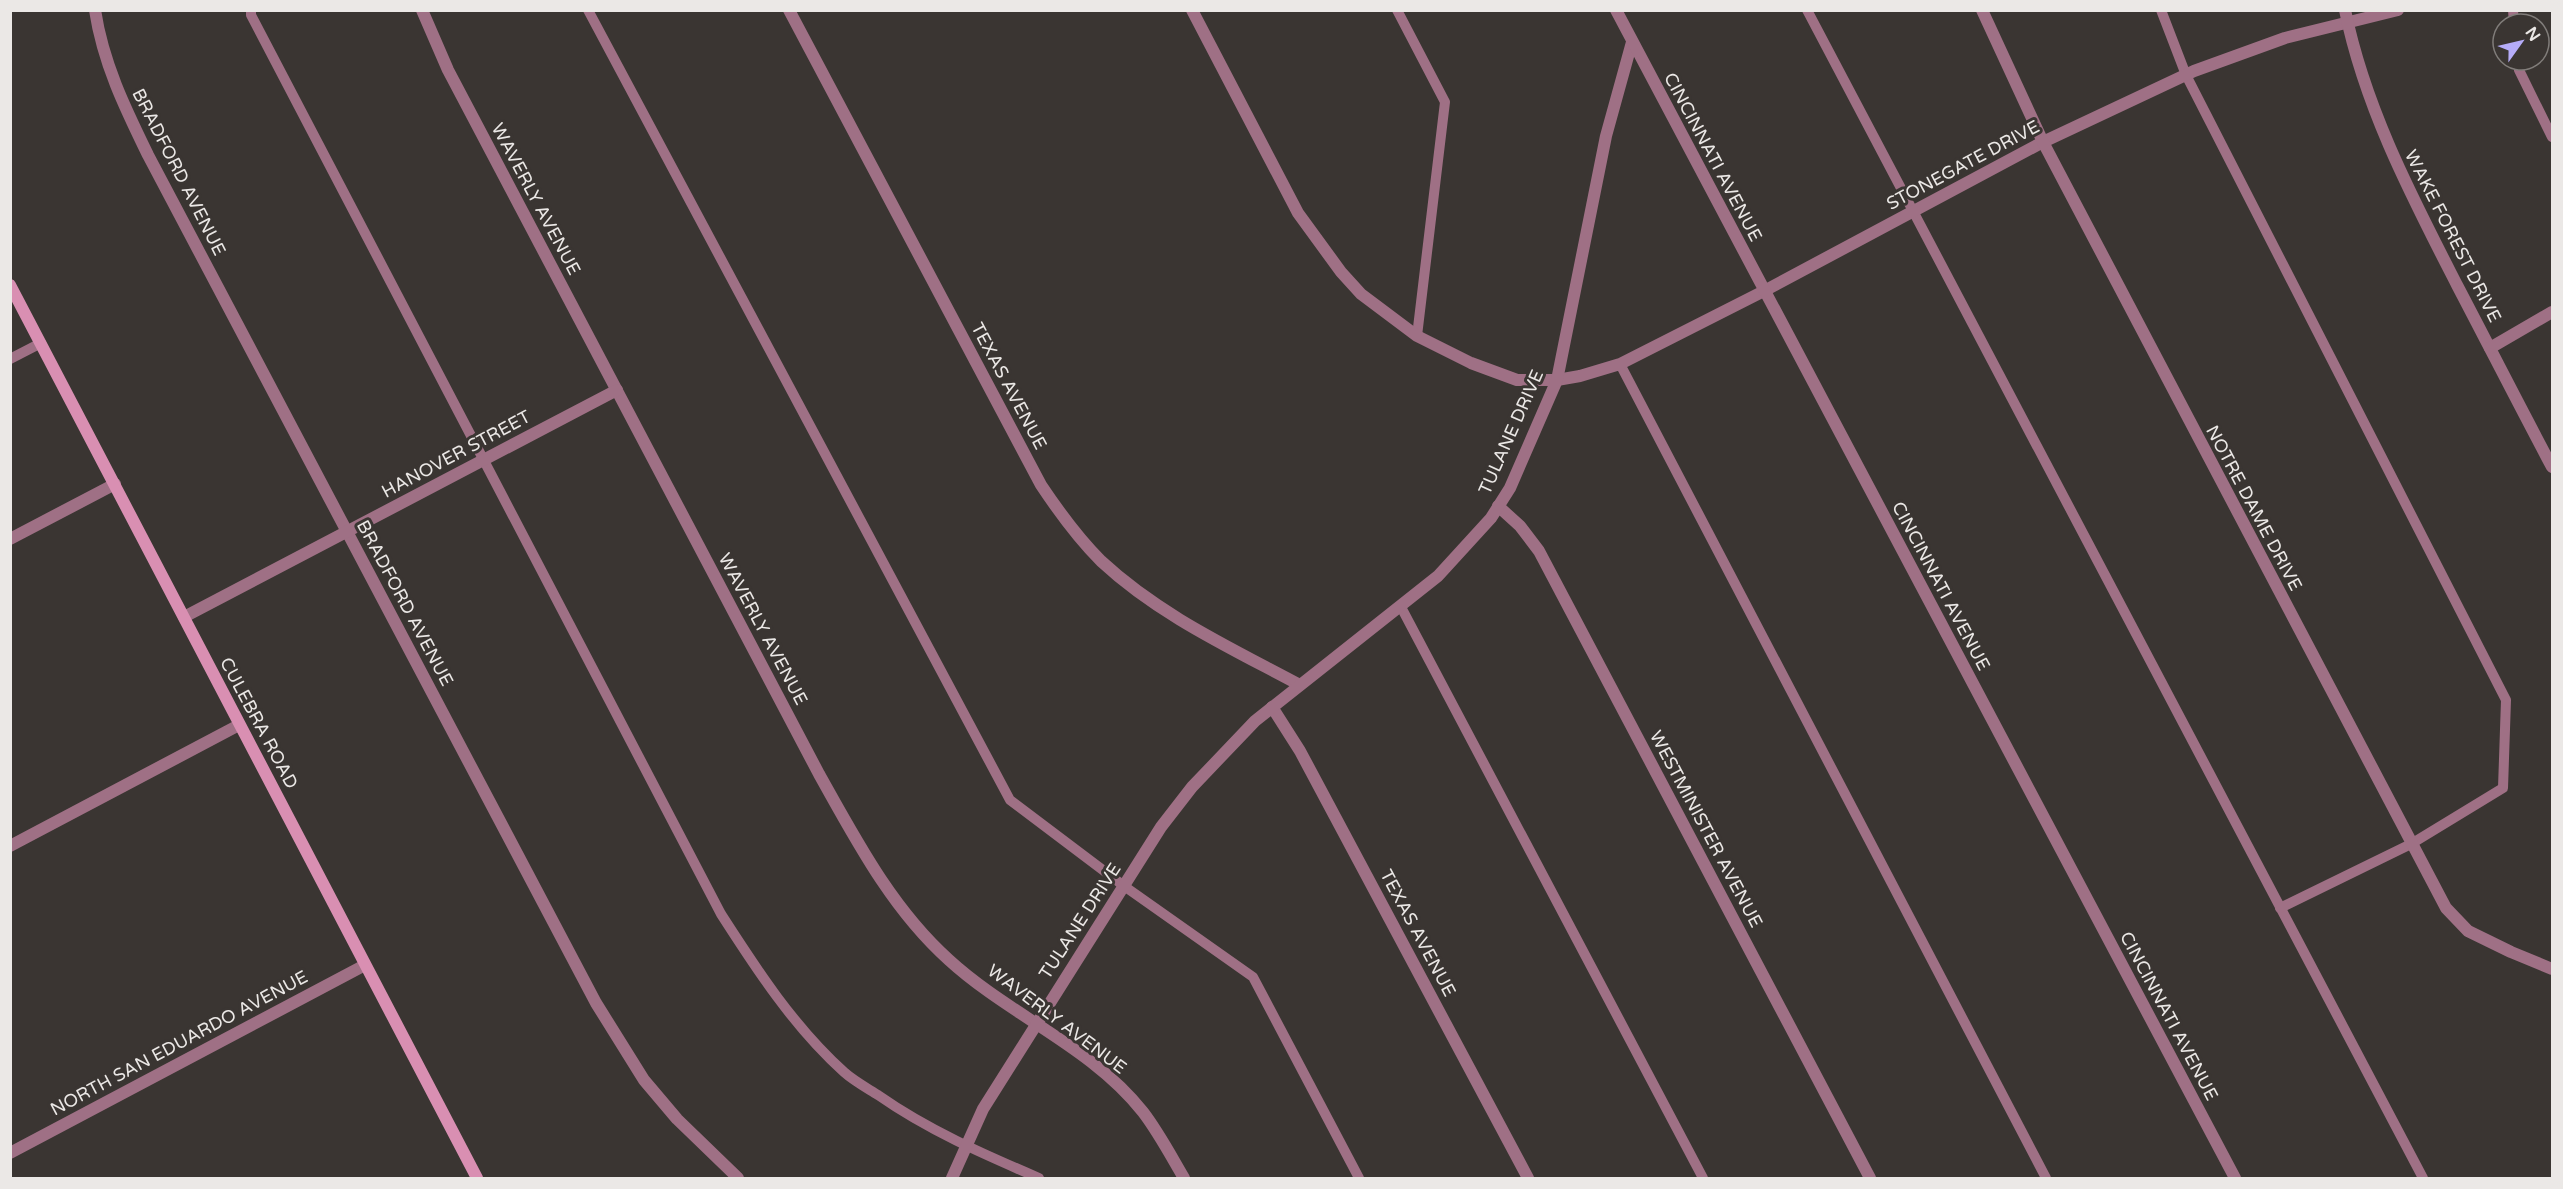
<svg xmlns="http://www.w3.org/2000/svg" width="2563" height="1189" viewBox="0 0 2563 1189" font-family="'Varela Round',sans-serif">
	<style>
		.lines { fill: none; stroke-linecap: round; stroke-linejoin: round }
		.service { stroke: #9f7085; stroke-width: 10 }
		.minor { stroke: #9f7085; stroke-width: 12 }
		.tertiary { stroke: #9f7085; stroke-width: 12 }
		.secondary { stroke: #d98fb2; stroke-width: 12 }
		.labels { text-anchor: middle; stroke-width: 6; stroke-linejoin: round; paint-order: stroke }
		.street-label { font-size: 18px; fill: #ebe8e6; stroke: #3a3532 }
	</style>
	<rect width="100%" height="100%" fill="#3a3532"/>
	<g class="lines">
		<g class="service">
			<path d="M251,10v5l470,899c36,56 73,113 123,158 10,9 23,16 34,23 50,35 105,59 161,83"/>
			<path d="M588,10l422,790 114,86 129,91 106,201"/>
			<path d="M1397,10l48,92 -28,234"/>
			<path d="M1807,10l616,1168"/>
			<path d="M2161,10l25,65 320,625 -3,88 -92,56 -131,64"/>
			<path d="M2513,10l1,14"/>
			<path d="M2518,60l1,10 33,67"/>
			<path d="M10,359l31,-16"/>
			<path d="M1620,364l426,814"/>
			<path d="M1401,607l302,571"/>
		</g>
		<g class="minor">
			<path d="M95,10c8,53 30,98 53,145l448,848 48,77 33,39 61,59"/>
			<path d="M422,10l26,60 371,704c37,66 73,135 130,186 60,55 143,87 194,152 16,21 28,44 41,66"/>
			<path d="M789,10l252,475c18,27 37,53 60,76 58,54 130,87 199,124"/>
			<path d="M1192,10l106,203 43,59 20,22 56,42 54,27 46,17h40l23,-4 40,-12 144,-73 279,-149 151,-71 91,-33 113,-28"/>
			<path d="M1982,10l61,132 403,766 22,23 43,21 41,17"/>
			<path d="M2345,10c20,98 67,187 112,275 32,61 63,122 95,182"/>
			<path d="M2490,348l62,-36"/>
			<path d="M1498,506l22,20 19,25 331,627"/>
			<path d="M10,539l105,-55"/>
			<path d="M184,617l433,-227"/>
			<path d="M1272,707l28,44 228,427"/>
			<path d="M10,1153l355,-188"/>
			<path d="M952,1178l31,-69 178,-282 31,-40 63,-66 183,-145 53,-58 19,-30 47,-108 49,-244 26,-94"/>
		</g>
		<g class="tertiary">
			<path d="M1616,10l619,1168"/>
			<path d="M10,846l229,-121"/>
		</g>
		<path class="secondary" d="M10,285l467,893"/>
	</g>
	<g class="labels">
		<g class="street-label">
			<text transform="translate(1713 157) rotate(62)" y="6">CINCINNATI AVENUE</text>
			<text transform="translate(1963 165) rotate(-28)" y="6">STONEGATE DRIVE</text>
			<text transform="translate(179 172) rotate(63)" y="6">BRADFORD AVENUE</text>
			<text transform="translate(536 199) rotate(62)" y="6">WAVERLY AVENUE</text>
			<text transform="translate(2453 236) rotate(63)" y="6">WAKE FOREST DRIVE</text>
			<text transform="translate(1009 386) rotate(62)" y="6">TEXAS AVENUE</text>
			<text transform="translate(1511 432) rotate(-66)" y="6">TULANE DRIVE</text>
			<text transform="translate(456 454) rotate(-28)" y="6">HANOVER STREET</text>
			<text transform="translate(2254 508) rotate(62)" y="6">NOTRE DAME DRIVE</text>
			<text transform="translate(1941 586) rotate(62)" y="6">CINCINNATI AVENUE</text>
			<text transform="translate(405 603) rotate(62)" y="6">BRADFORD AVENUE</text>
			<text transform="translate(763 629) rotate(62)" y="6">WAVERLY AVENUE</text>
			<text transform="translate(259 723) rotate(62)" y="6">CULEBRA ROAD</text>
			<text transform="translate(1706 829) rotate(62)" y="6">WESTMINISTER AVENUE</text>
			<text transform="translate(1080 921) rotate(-57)" y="6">TULANE DRIVE</text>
			<text transform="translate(1418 933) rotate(62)" y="6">TEXAS AVENUE</text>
			<text transform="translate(2169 1016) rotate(62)" y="6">CINCINNATI AVENUE</text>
			<text transform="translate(1057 1019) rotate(37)" y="6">WAVERLY AVENUE</text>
			<text transform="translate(179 1043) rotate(-28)" y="6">NORTH SAN EDUARDO AVENUE</text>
		</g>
	</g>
	<rect width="2563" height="1189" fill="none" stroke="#ebe8e6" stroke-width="24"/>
	<g transform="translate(2521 42) rotate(56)"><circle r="28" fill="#3a3532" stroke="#817d7a" stroke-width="1.5"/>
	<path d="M0-4.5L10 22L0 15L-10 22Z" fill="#b5acf8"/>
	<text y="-9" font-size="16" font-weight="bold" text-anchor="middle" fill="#ebe8e6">N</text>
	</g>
</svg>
